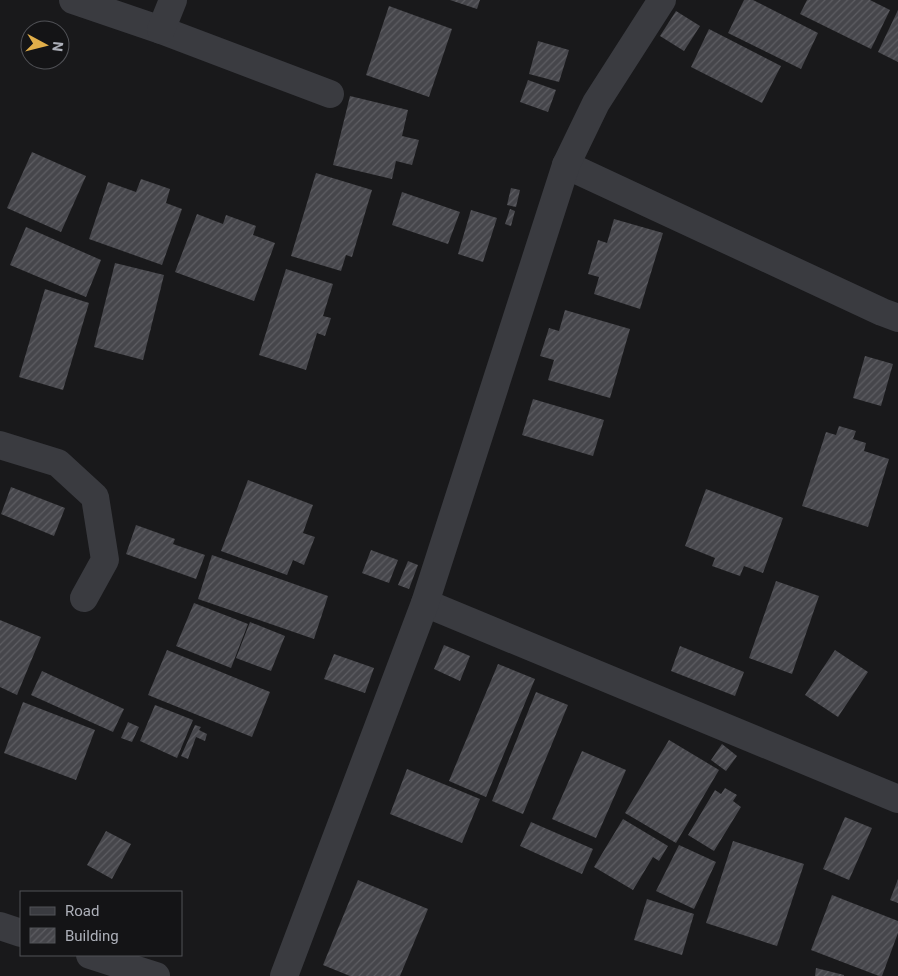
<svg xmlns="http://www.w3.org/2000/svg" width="898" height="976" viewBox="0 0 898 976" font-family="Roboto,sans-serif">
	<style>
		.building { fill: url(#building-hatch) }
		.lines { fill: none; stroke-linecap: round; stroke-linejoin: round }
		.street { stroke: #3a3b40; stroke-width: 28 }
	</style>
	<defs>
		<pattern id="building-hatch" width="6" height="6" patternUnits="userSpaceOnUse" patternTransform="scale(1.25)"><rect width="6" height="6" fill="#46464b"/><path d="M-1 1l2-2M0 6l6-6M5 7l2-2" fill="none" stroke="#5e5e63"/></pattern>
	</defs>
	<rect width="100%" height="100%" fill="#19191b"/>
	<g class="building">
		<path d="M450,0h30l-3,9z"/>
		<path d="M744,0h9l65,33 -17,36 -73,-36z"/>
		<path d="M807,0h63l20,10 -19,39 -71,-35z"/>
		<path d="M389,6l63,23 -23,68 -63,-22z"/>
		<path d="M898,10v52l-20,-10z"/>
		<path d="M676,11l24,15 -16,25 -24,-15z"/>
		<path d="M709,29l72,37 -19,37 -71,-36z"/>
		<path d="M538,41l31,9 -10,32 -30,-8z"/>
		<path d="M528,80l28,10 -8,22 -28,-10z"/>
		<path d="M350,96l58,14 -6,26 17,4 -7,25 -16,-4 -4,18 -59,-14z"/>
		<path d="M32,152l54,24 -25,56 -54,-24z"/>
		<path d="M316,173l56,17 -20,67 -6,-2 -5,16 -50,-15z"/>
		<path d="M141,179l29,10 -4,14 16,6 -20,56 -73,-26 19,-57 28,10z"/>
		<path d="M511,188l9,2 -4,17 -9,-2z"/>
		<path d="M402,192l58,20 -12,32 -56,-19z"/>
		<path d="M510,209l5,2 -4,15 -6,-2z"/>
		<path d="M471,210l26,8 -14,44 -25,-8z"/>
		<path d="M197,214l26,10 3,-9 30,11 -3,9 22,8 -21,58 -79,-29z"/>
		<path d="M614,219l49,14 -23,76 -46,-15 5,-17 -11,-3 10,-34 9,3z"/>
		<path d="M26,227l75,33 -15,37 -76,-32z"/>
		<path d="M115,263l49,12 -21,85 -49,-13z"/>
		<path d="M286,269l47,15 -10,32 8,2 -6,18 -8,-3 -11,37 -47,-15z"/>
		<path d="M45,289l44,14 -26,87 -44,-13z"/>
		<path d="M565,310l65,19 -20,69 -62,-18 6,-20 -14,-4 9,-28 10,3z"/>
		<path d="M865,356l28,8 -12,42 -28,-8z"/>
		<path d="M533,399l71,21 -11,36 -71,-21z"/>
		<path d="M839,426l17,5 -3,8 13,4 -2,8 25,8 -21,68 -66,-21 24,-74 10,3z"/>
		<path d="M248,480l65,25 -10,28 12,4 -11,28 -11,-5 -6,15 -66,-24z"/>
		<path d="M11,487l54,21 -11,28 -53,-22z"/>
		<path d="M706,489l77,29 -20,55 -19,-7 -4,10 -28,-10 3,-8 -30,-12z"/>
		<path d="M136,525l39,14 -2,5 32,11 -9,24 -70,-25z"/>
		<path d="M371,550l27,10 -9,23 -27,-10z"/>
		<path d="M212,555l116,41 -14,43 -116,-40z"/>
		<path d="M408,561l10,4 -9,24 -11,-4z"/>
		<path d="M776,581l43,15 -27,78 -43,-16z"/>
		<path d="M194,603l54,21 -17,44 -55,-22z"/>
		<path d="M0,620l41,17 -24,58 -17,-8z"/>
		<path d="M250,622l35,14 -14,35 -35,-13z"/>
		<path d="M444,645l26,11 -10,25 -26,-12z"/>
		<path d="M680,646l64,26 -9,24 -64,-25z"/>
		<path d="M167,650l103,42 -18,45 -104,-42z"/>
		<path d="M835,650l33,22 -30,45 -33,-22z"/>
		<path d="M334,654l40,14 -9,25 -41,-14z"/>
		<path d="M498,664l37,15 -49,118 -37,-16z"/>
		<path d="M42,671l82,38 -11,23 -82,-37z"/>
		<path d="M536,692l32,13 -45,109 -31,-13z"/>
		<path d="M23,702l72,28 -19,50 -72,-27z"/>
		<path d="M155,705l38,15 -16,38 -37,-17z"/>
		<path d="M128,722l11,5 -7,15 -11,-4z"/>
		<path d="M195,725l6,2 -2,3 8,4 -2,7 -9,-4 -8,22 -7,-3z"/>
		<path d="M669,740l50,30 -43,73 -51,-30z"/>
		<path d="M722,744l15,12 -11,15 -15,-11z"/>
		<path d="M582,751l44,19 -30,68 -44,-19z"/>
		<path d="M407,769l73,30 -18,44 -72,-29z"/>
		<path d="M725,788l12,7 -4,6 8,6 -27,44 -26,-16 27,-45 6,4z"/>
		<path d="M845,817l27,11 -23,52 -26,-11z"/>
		<path d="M623,819l45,27 -9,15 -6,-4 -20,33 -39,-23z"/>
		<path d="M531,822l62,27 -11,25 -62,-28z"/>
		<path d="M106,831l25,13 -19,35 -25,-14z"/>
		<path d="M733,841l71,23 -27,82 -71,-23z"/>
		<path d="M679,845l37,17 -22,47 -38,-18z"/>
		<path d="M898,879v24l-8,-3z"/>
		<path d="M358,880l70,29 -28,67h-50l-27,-11z"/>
		<path d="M832,895l66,26v12l-16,43h-3l-68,-26z"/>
		<path d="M647,899l47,15 -12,41 -48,-15z"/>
		<path d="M816,968l28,7v1h-29z"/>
	</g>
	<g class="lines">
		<g class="street">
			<path d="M73,0l88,30 169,64"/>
			<path d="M161,30l12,-30"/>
			<path d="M566,165l316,147 16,6"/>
			<path d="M0,445l58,18 37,34 10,63 -21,38"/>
			<path d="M425,603l473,196"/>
			<path d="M0,926l21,7"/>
			<path d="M90,955l66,21"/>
			<path d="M284,976l141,-373 141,-438 30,-62 66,-103"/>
		</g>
	</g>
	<rect x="20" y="891" width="162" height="65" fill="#141416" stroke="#515257"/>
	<rect x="30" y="907" width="25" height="8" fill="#3a3b40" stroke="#515257"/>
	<text x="65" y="916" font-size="15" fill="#adb0b9">Road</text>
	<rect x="30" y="928" width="25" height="15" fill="url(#building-hatch)" stroke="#515257"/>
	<text x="65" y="941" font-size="15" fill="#adb0b9">Building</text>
	<g transform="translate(45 45) rotate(97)"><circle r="24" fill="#141416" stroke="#515257"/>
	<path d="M0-4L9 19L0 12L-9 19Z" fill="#e2af4a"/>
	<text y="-8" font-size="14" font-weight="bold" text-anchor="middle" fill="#adb0b9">N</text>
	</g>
</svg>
